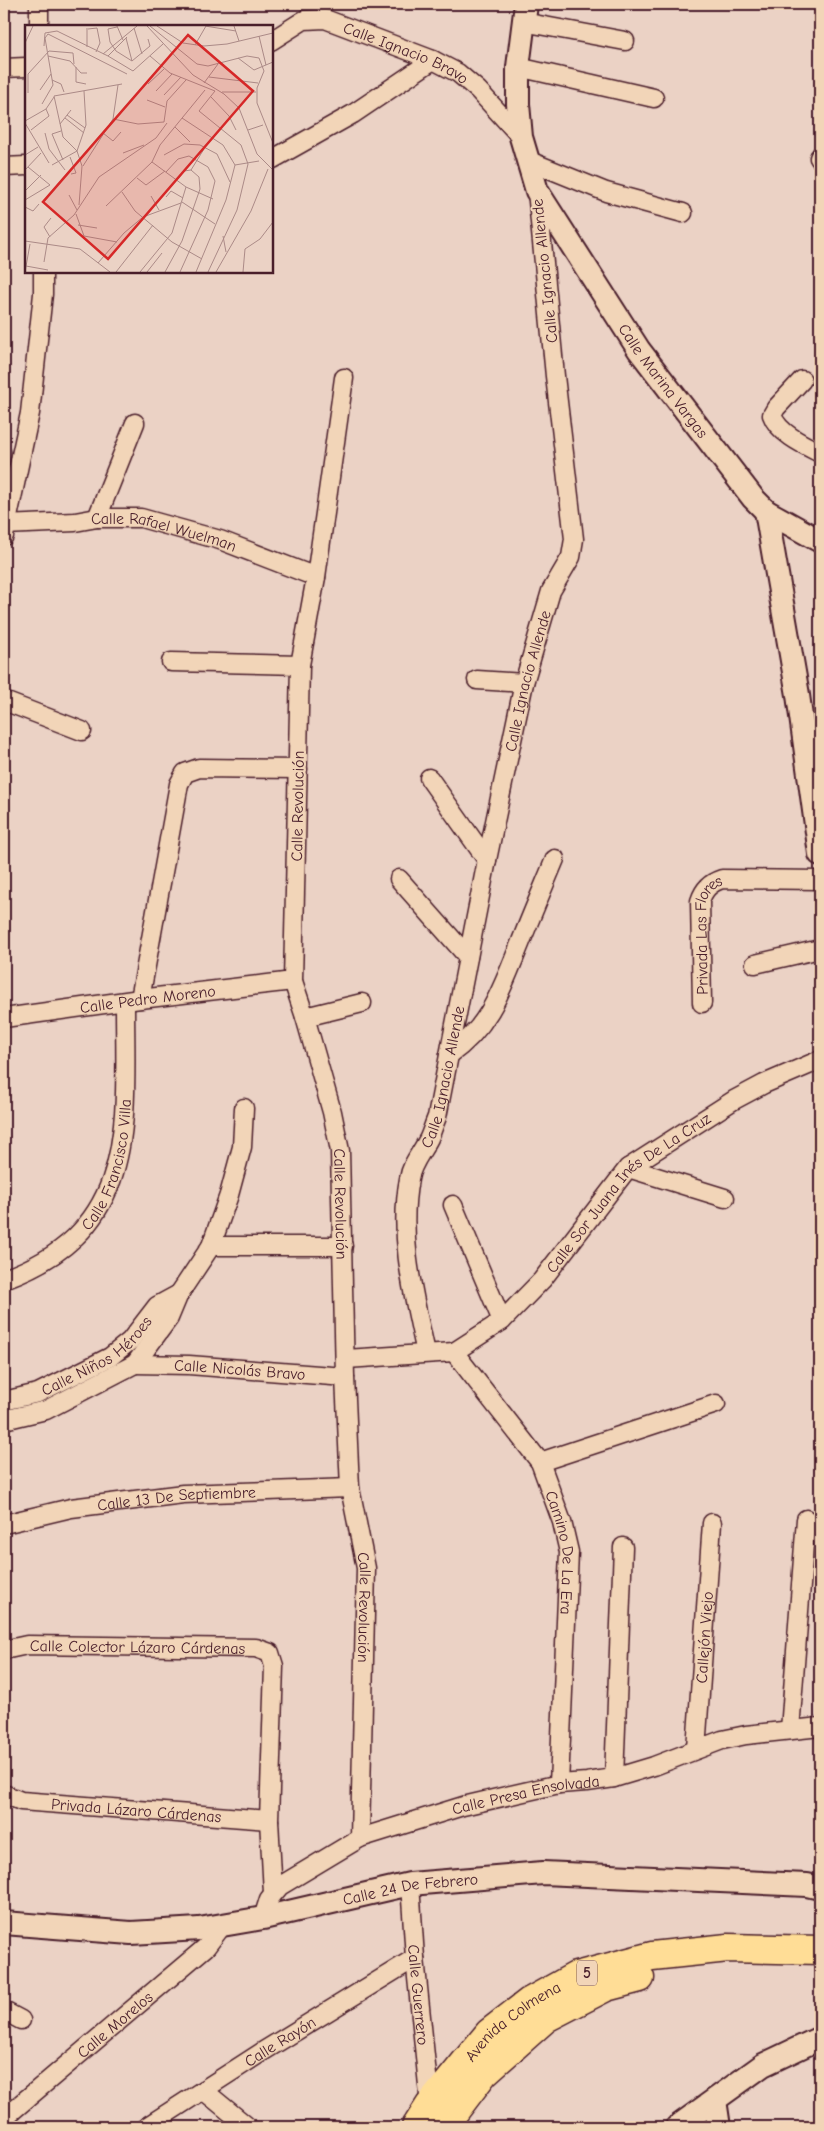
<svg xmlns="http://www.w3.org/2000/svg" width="824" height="2131" viewBox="0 0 824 2131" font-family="'Comic Neue',sans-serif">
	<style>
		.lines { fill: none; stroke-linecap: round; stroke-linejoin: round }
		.minor-casing { stroke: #4a1f2b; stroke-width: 21 }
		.tertiary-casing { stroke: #4a1f2b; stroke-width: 26 }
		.primary-casing { stroke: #4a1f2b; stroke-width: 31 }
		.minor { stroke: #f2d5b8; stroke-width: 18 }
		.tertiary { stroke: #f2d5b8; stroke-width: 22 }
		.primary { stroke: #ffdd96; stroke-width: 28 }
		.labels { text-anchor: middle; stroke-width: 4; stroke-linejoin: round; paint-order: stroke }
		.shield { fill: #f2d5b8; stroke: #7c5655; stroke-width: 1 }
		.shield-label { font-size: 15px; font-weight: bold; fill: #4a1f2b }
		.street-label { font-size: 16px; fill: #4a1f2b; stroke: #f2d5b8 }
		.inset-road { fill: none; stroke: #ab8a87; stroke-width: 1 }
		.view { fill: #d62828; fill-opacity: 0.15; stroke: #d62828; stroke-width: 2.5 }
		.inset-edge { fill: none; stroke: #4a1f2b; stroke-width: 2.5 }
	</style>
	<rect width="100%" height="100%" fill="#ebd2c5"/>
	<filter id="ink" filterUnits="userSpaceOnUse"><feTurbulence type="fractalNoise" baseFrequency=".02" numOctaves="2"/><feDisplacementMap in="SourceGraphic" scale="10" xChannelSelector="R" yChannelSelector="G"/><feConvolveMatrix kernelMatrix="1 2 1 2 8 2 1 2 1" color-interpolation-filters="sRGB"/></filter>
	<g filter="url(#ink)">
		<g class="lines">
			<g class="minor-casing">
				<g id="minor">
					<path d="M39,4v22"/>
					<path d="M523,22l102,19"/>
					<path id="s1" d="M271,41l33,-21 21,-1 108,41 25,13 20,17 43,47"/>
					<path d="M518,67l136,31"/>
					<path d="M4,68l22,-1"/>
					<path d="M819,158l1,-2"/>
					<path d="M273,159l80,-45 80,-54"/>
					<path d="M527,160l79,32 77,21"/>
					<path d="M4,167l22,-1"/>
					<path id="s2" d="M344,378l-28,199 -16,88 -7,316 12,36 27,95 8,39 5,226 5,111 16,80 -6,270"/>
					<path d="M802,380l-26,28 -4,7c6,18 32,30 48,38"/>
					<path d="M97,518l38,-95"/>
					<path id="s3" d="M4,525l71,-3 22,-4h44l79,22 96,37"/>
					<path d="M4,536l26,-123 13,-119v-23"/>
					<path d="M171,662l129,3"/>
					<path d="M477,680l47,3"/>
					<path d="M4,701l78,30"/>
					<path d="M429,778l58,82"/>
					<path d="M399,879l69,78"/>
					<path d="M755,964l65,-15"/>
					<path d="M140,999l39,-215 6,-11 14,-5 99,1"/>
					<path id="s4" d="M702,1003l-2,-102c4,-12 10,-18 22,-22l98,1"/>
					<path d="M305,1017l57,-14"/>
					<path id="s5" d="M4,1018l136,-19 153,-18"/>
					<path d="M449,1055c41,-28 53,-67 71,-111 11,-28 23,-56 35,-85"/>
					<path d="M628,1168l97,30"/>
					<path d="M453,1205l49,116"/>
					<path d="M211,1246h132"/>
					<path id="s6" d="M4,1279c136,-49 121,-157 121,-277"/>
					<path id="s7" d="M454,1352l48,-31 40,-41 86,-112 106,-68 30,-16 56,-24"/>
					<path id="s8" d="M454,1352l86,110 22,60 7,30 -10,232"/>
					<path id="s9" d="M426,1353c-12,-56 -28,-116 -17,-174 2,-15 13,-27 20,-41 3,-7 5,-14 8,-21l50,-257 37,-177 27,-92 20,-34 3,-18 -19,-163 -18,-185"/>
					<path d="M346,1359l108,-7"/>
					<path id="s10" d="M135,1364l54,1 156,12"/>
					<path id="s11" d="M4,1401l34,-8 72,-36 20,-16 27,-35 22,-12"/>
					<path d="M4,1420l42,-10 89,-46 34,-46 10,-24 32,-48 18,-51 13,-48 2,-39"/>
					<path d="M540,1462l176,-58"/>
					<path id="s12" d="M4,1524l67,-16 112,-14 167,-6"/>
					<path id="s13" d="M4,1650l23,-5 229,3 14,5 4,13 -5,154 4,73"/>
					<path d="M790,1730l16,-211"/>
					<path id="s14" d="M696,1749l16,-226"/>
					<path d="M614,1778l9,-231"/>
					<path id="s15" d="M4,1794l17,7 248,19"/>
					<path id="s16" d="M410,1884l5,74 15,147"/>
					<path id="s17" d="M263,1918l6,-19 11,-13 80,-48 103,-32 96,-22 28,-2 27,-4 40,-12 68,-26 24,-5 74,-8"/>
					<path d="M4,2011l17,9"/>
					<path d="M203,2090l45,37"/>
					<path id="s18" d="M4,2118l202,-171 16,-21"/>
					<path id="s19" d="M146,2127l116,-75 153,-94"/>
				</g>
			</g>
			<g class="tertiary-casing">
				<g id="tertiary">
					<path id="s20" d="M526,4l-8,63v37l3,33 16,54 102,159 114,148 13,13 54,30"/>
					<path d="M766,511l32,184 22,159"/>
					<path id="s21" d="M4,1923l127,10 68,-4 64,-11 147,-34 133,-11 264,12 13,3"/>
					<path d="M715,2100l4,27"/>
					<path d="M677,2127l86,-62 57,-27"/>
				</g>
			</g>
			<g class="primary-casing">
				<g id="primary">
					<path id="s22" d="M416,2127l14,-22 59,-72 40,-31 47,-26 76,-20 76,-8 92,2"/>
					<path d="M443,2127l41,-54 62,-55 60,-31 34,-9"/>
				</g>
			</g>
			<use href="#minor" class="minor"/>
			<use href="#tertiary" class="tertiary"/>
			<use href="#primary" class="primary"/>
		</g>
	</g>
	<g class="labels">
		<rect class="shield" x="577" y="1960.5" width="20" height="25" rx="4"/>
		<g class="shield-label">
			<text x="587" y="1978">5</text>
		</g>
		<g class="street-label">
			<text dy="6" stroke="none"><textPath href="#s1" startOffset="148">Calle Ignacio Bravo</textPath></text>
			<text transform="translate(544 271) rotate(-96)" y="6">Calle Ignacio Allende</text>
			<text dy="6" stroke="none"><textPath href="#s20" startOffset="418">Calle Marina Vargas</textPath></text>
			<text dy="6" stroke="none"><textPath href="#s3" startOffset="162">Calle Rafael Wuelman</textPath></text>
			<text dy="6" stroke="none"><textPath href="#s9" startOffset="690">Calle Ignacio Allende</textPath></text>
			<text transform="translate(297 806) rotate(-89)" y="6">Calle Revolución</text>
			<text dy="6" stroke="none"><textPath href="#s4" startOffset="71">Privada Las Flores</textPath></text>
			<text dy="6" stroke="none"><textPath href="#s5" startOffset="145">Calle Pedro Moreno</textPath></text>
			<text dy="6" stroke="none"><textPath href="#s9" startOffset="285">Calle Ignacio Allende</textPath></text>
			<text dy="6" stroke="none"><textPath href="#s6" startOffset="165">Calle Francisco Villa</textPath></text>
			<text dy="6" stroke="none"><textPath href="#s7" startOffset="239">Calle Sor Juana Inés De La Cruz</textPath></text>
			<text dy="6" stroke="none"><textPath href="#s2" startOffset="836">Calle Revolución</textPath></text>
			<text dy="6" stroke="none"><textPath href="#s11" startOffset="105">Calle Niños Héroes</textPath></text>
			<text dy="6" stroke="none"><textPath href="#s10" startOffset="105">Calle Nicolás Bravo</textPath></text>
			<text dy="6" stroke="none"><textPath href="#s12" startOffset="175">Calle 13 De Septiembre</textPath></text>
			<text dy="6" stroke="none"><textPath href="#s8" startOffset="234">Camino De La Era</textPath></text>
			<text dy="6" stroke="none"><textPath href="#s2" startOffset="1241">Calle Revolución</textPath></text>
			<text dy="6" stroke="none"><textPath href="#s14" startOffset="112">Callejón Viejo</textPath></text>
			<text dy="6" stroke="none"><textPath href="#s13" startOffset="134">Calle Colector Lázaro Cárdenas</textPath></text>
			<text dy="6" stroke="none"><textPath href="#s17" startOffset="302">Calle Presa Ensolvada</textPath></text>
			<text dy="6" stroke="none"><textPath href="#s15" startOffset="134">Privada Lázaro Cárdenas</textPath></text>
			<text dy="6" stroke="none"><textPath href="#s21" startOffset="411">Calle 24 De Febrero</textPath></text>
			<text dy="6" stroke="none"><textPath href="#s16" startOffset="111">Calle Guerrero</textPath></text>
			<text dy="6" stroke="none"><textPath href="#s22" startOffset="145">Avenida Colmena</textPath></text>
			<text dy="6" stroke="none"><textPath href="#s18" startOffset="145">Calle Morelos</textPath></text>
			<text dy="6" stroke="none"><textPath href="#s19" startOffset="159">Calle Rayón</textPath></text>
		</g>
	</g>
	<g transform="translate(25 25)">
		<rect width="248" height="248" fill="#ebd2c5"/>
		<path class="inset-road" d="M92,1l6,14M122,1l46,49 31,19 15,14 18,46 16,16M125,1l47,38 11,2 39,-10 12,2 5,13 -7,17v15l16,40M132,1l26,17 21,3 23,-2 46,-11M180,1l31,5M209,1l5,15M92,2l-9,2 2,13 6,9 16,10 18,-15 -2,-7M109,3l8,26M63,4l9,-1 3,15 -4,9M234,11l7,29M101,13l6,23M0,18l8,-17M170,20l11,-19M19,21l1,-13 12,-2 51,25M62,22v-19M78,29l34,-28M23,31l22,5 11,12h6M83,31l25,15 30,-27M83,31l19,-19M125,31l20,17 45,18M213,33l16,12 19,-8M51,42v15l10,2M184,52l49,6M27,55l9,4 3,8M179,58l14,-19M123,59l16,-15M15,65l11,-16M131,66l16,-17M197,67h34M3,68v-19l21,-23 24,2 1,11M139,70l17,-18M29,71l9,41 14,14 5,15 -3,39M29,71l68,-12M186,72l18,19 7,14M122,75l18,7M17,79l11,-19 -8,-47 3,-4 79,40M42,90l18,13M40,93l19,15M157,93l41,27 12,20M88,94l25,5 26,-2M88,94l5,-34M0,96l21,-12 8,-12M139,97l3,-21 19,-21M0,98l24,40M35,99l11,-14M150,102l15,15M6,105l18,-14 -3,-7M223,105l15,-5M36,106l-9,3 11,26M20,108l4,16 16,21M78,108l10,8 8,-9M98,128l21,-8M0,130l13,-8M139,130l20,-11 16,1 17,9 13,28M45,132l6,16 -5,1M127,137l34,25 27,12M27,140l25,-14 9,-26 -2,-34M210,140l24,-4M58,141l30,-47M0,145l16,-17M166,145l13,-21M141,147l12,-13 11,-3 19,11 7,14 -7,29 -28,62M112,153l9,7 19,-14M0,166l16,-16M97,167l13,19 37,31 30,17M44,170l8,15M126,171l8,14M141,172l5,-6 12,7M0,175l25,-15 -22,-18M157,177l33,22M81,181l46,-44 8,-17 45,-55M0,182l8,4 6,-7M51,189l8,22 33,6M53,200l19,3M198,211l3,16M25,212l-6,-10 7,-9M0,216l55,8 30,23M19,237l4,-24 26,-23 25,-38 57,-39 11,-15M73,238l26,-30 19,-16 38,-14M1,241l22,4M0,247l5,-28M91,247l37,-47M115,247l32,-39 14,-46M122,247l15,-19M140,247l17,-31 18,-52 -1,-12 -8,-7 -7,1 -6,8M171,247l30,-72 9,-35M183,247l29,-62 11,-46 -7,-19 -42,-34 16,-20M191,247l35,-61 17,-42M218,247l2,-23 15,-10 13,-17"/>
		<path class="view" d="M163,10l65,56 -145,168 -65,-57z"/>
		<rect width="248" height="248" class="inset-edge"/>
	</g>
	<rect width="824" height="2131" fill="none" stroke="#f2d5b8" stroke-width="20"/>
	<rect x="10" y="10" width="804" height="2111" fill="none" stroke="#4a1f2b" stroke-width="2" filter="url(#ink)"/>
</svg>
